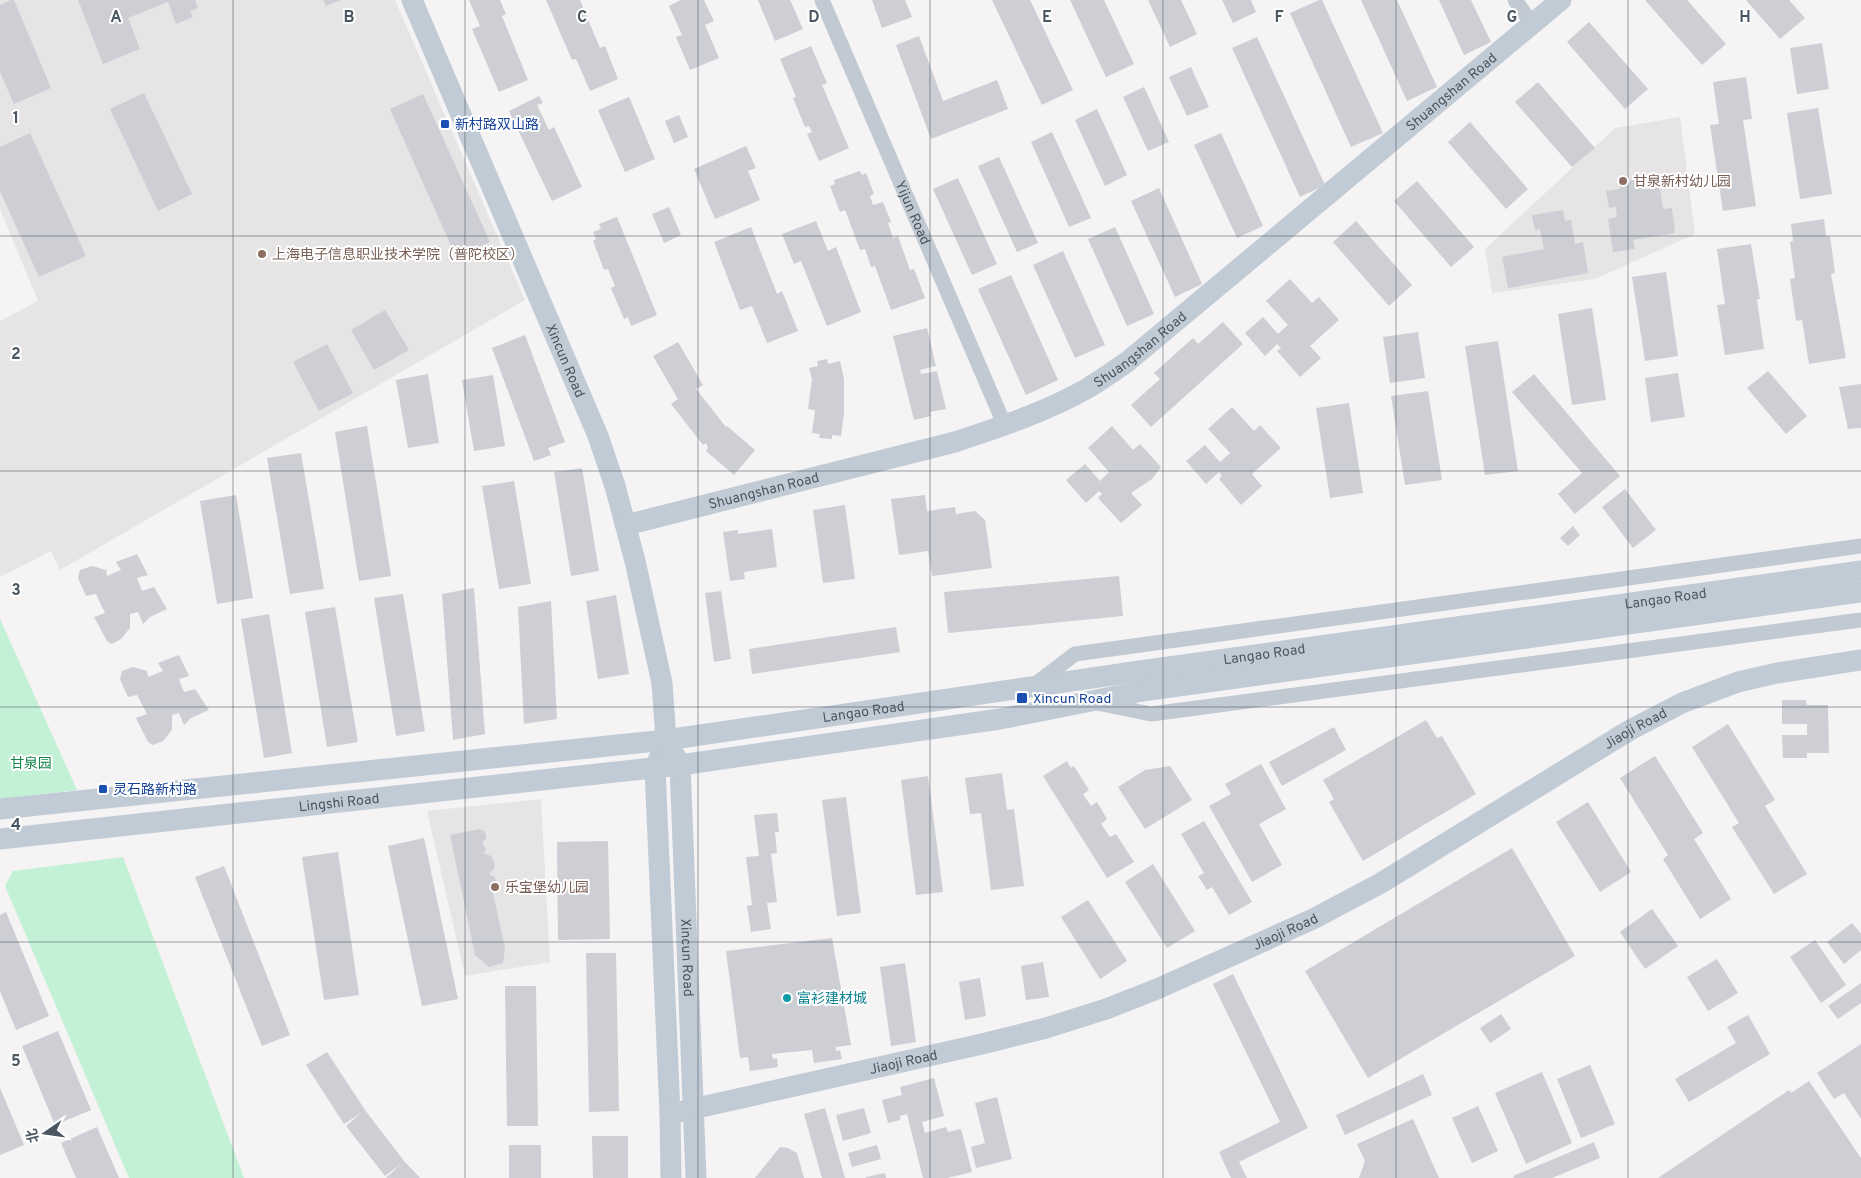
<svg xmlns="http://www.w3.org/2000/svg" width="1861" height="1178" viewBox="0 0 1861 1178" font-family="Overpass,'Noto Sans SC',sans-serif">
	<style>
		.education { fill: #e6e4e5 }
		.green { fill: #c3f1d5 }
		.building { fill: #cdcfd5 }
		.lines { fill: none; stroke-linecap: round; stroke-linejoin: round }
		.street { stroke: #c1cad2; stroke-width: 15 }
		.secondary { stroke: #c1cbd6; stroke-width: 21 }
		.grid { fill: none; stroke: #4a5661; stroke-width: 1; stroke-opacity: 0.55 }
		.transit-dot { fill: #1a4fb4; stroke: #fff; stroke-width: 2 }
		.education-dot { fill: #8d6e63; stroke: #fff; stroke-width: 2 }
		.culture-dot { fill: #0f9aa8; stroke: #fff; stroke-width: 2 }
		.labels { text-anchor: middle; stroke-width: 4; stroke-linejoin: round; paint-order: stroke }
		.street-label { font-size: 14px; fill: #4a5661; stroke: #fff }
		.transit-label { font-size: 14px; fill: #164399; stroke: #fff; text-anchor: start }
		.education-label { font-size: 14px; fill: #785e54; stroke: #fff; text-anchor: start }
		.park-label { font-size: 14px; fill: #17864f; stroke: #fff }
		.culture-label { font-size: 14px; fill: #0d838f; stroke: #fff; text-anchor: start }
		.grid-label { font-size: 16px; text-anchor: middle; font-weight: bold; fill: #4a5661; stroke: #fff; stroke-width: 4; stroke-linejoin: round; paint-order: stroke }
	</style>
	<rect width="100%" height="100%" fill="#f5f3f3"/>
	<g class="education">
		<path d="M0,0h395l130,300 -465,270 -9,-19 -51,26v-256l38,-20 -38,-92z"/>
		<path d="M1680,117l15,117 -100,45 -103,14 -7,-44 130,-121z"/>
		<path d="M541,799l9,163 -85,14 -38,-165z"/>
	</g>
	<g class="green">
		<path d="M0,619l77,171 -77,9z"/>
		<path d="M123,857l121,321h-115l-124,-292 8,-15z"/>
	</g>
	<g class="building">
		<path d="M11,0h3l37,88 -37,16 -14,-32v-67z"/>
		<path d="M78,0h117l3,8 -8,3 3,6 -17,7 -8,-22 -40,16 12,31 -37,15z"/>
		<path d="M323,0h18l-15,6z"/>
		<path d="M469,0h31l6,14 -4,2 26,64 -29,12 -27,-63 8,-3z"/>
		<path d="M546,0h34l20,48 5,-2 13,33 -28,12 -14,-32 -4,1z"/>
		<path d="M681,0h23l10,21 -9,4 14,33 -29,12 -14,-33 6,-2 -13,-29z"/>
		<path d="M758,0h32l13,29 -28,12z"/>
		<path d="M872,0h33l7,17 -30,11z"/>
		<path d="M992,0h38l43,90 -31,15z"/>
		<path d="M1070,0h34l30,64 -28,13z"/>
		<path d="M1148,0h33l16,34 -27,13z"/>
		<path d="M1222,0h29l5,12 -23,11z"/>
		<path d="M1319,0h3l61,133 -32,14 -61,-134z"/>
		<path d="M1361,0h36l40,87 -30,14z"/>
		<path d="M1439,0h32l20,42 -27,13z"/>
		<path d="M1645,0h42l39,44 -24,21z"/>
		<path d="M1746,0h43l16,18 -25,21z"/>
		<path d="M1589,22l59,67 -23,20 -58,-67z"/>
		<path d="M919,36l24,65 54,-21 11,29 -77,30 -35,-94z"/>
		<path d="M1257,37l68,148 -25,12 -68,-149z"/>
		<path d="M1822,43l7,46 -32,5 -7,-46z"/>
		<path d="M811,46l16,37 -5,2 27,63 -30,13 -12,-27 5,-2 -3,-6 -4,1 -12,-29 3,-1 -16,-38z"/>
		<path d="M1191,67l18,40 -22,9 -18,-39z"/>
		<path d="M1746,77l6,42 -9,1 13,86 -33,5 -13,-86 9,-1 -6,-42z"/>
		<path d="M1538,82l57,66 -23,19 -57,-65z"/>
		<path d="M1144,87l25,55 -21,9 -25,-54z"/>
		<path d="M144,93l48,101 -34,17 -48,-102z"/>
		<path d="M423,94l67,148 -34,15 -66,-148z"/>
		<path d="M539,96l4,7 -6,2 12,25 5,-3 28,60 -30,14 -43,-90z"/>
		<path d="M629,97l26,62 -30,13 -27,-62z"/>
		<path d="M1818,108l14,86 -32,5 -13,-86z"/>
		<path d="M1097,109l30,66 -22,11 -30,-66z"/>
		<path d="M679,115l9,22 -14,6 -9,-22z"/>
		<path d="M1470,122l58,67 -22,20 -58,-67z"/>
		<path d="M1052,132l39,86 -22,9 -38,-85z"/>
		<path d="M30,133l56,123 -47,21 -39,-86v-44z"/>
		<path d="M1221,133l42,93 -26,12 -43,-93z"/>
		<path d="M746,146l10,22 -8,3 12,29 -45,19 -21,-50z"/>
		<path d="M999,157l39,86 -21,9 -39,-86z"/>
		<path d="M860,171l2,4 4,-2 8,21 -4,2 3,9 10,-3 8,20 -3,1 5,15 5,-2 12,34 4,-1 11,29 -34,12 -16,-44 -4,1 -6,-18 -5,1 -13,-35 -2,-5 -5,2 -10,-26 5,-2 -1,-4z"/>
		<path d="M1658,176l5,33 9,-1 3,25 -42,7 2,9 -22,3 -5,-33 9,-2 -1,-10 -7,1 -3,-17 14,-2 -1,-7z"/>
		<path d="M958,178l39,86 -25,11 -39,-86z"/>
		<path d="M1417,181l57,66 -23,20 -57,-66z"/>
		<path d="M1159,188l43,96 -27,13 -44,-96z"/>
		<path d="M669,207l12,28 -17,8 -12,-29z"/>
		<path d="M1563,210l2,11 6,-1 4,24 8,-2 5,31 -80,15 -6,-31 42,-8 -4,-20 -5,1 -3,-15z"/>
		<path d="M617,217l40,98 -26,11 -3,-9 -4,2 -13,-31 4,-2 -7,-17 -4,1 -11,-29 3,-2 -3,-7 8,-3 -2,-5z"/>
		<path d="M1824,219l2,17h4l5,37 -4,1 15,84 -37,6 -7,-44 -6,1 -6,-42 5,-1 -5,-36 3,-1 -2,-17z"/>
		<path d="M816,221l12,30 8,-4 25,65 -34,14 -26,-65 -7,3 -12,-30z"/>
		<path d="M1356,221l56,64 -23,21 -56,-64z"/>
		<path d="M751,227l26,67 5,-3 16,40 -31,12 -15,-37 -12,4 -26,-68z"/>
		<path d="M1115,227l39,87 -27,12 -39,-87z"/>
		<path d="M1751,244l9,55h-3l7,50 -39,6 -8,-50 8,-1 -8,-55z"/>
		<path d="M1063,251l42,94 -30,13 -42,-93z"/>
		<path d="M1666,272l12,84 -33,5 -13,-84z"/>
		<path d="M1011,275l47,105 -32,15 -48,-106z"/>
		<path d="M1290,279l22,24 7,-6 20,23 -29,26 11,12 -21,19 -23,-26 4,-3 -4,-4 -12,12 -20,-23 18,-16 15,17 10,-9 -22,-24z"/>
		<path d="M1592,308l14,92 -34,5 -14,-91z"/>
		<path d="M385,310l24,40 -35,20 -23,-40z"/>
		<path d="M1223,322l20,22 -92,83 -20,-22 29,-26 -6,-6 39,-35 5,6z"/>
		<path d="M927,328l9,38 -16,4 1,4 16,-3 9,38 -16,3 1,4 -17,4 -21,-84z"/>
		<path d="M1418,332l7,46 -35,5 -7,-46z"/>
		<path d="M525,335l40,107 -17,6 3,7 -17,6 -42,-113z"/>
		<path d="M1498,341l20,130 -33,4 -20,-129z"/>
		<path d="M678,342l25,43 -7,4 30,38 1,-1 28,24 -21,25 -28,-24 2,-3 -2,-5 -3,2 -32,-41 7,-5 -25,-43z"/>
		<path d="M327,344l26,49 -34,18 -26,-49z"/>
		<path d="M827,359l1,5 12,-3 4,18v34l-3,23 -9,-1v4l-13,-1 1,-4 -8,-1 3,-23 -7,-1 4,-30 -3,-11 9,-2 -1,-5z"/>
		<path d="M1768,371l39,45 -21,18 -39,-46z"/>
		<path d="M1678,373l7,44 -34,5 -6,-44z"/>
		<path d="M428,374l11,69 -31,5 -12,-68z"/>
		<path d="M1534,374l86,102 -45,38 -17,-20 24,-21 -70,-81z"/>
		<path d="M493,375l12,71 -31,5 -12,-71z"/>
		<path d="M1861,384v44l-13,1 -9,-42z"/>
		<path d="M1428,391l14,89 -37,5 -14,-89z"/>
		<path d="M1349,403l14,90 -33,5 -14,-90z"/>
		<path d="M1232,407l22,24 6,-6 21,23 -29,26 10,12 -21,19 -22,-26 3,-3 -3,-4 -13,12 -20,-23 19,-16 15,17 10,-9 -22,-24z"/>
		<path d="M367,426l24,150 -32,5 -24,-149z"/>
		<path d="M1112,426l21,24 7,-6 21,23 -9,12 -21,14 11,12 -21,18 -23,-25 4,-4 -3,-3 -13,12 -20,-23 19,-16 15,17 9,-9 -21,-24z"/>
		<path d="M301,453l23,136 -34,5 -23,-136z"/>
		<path d="M582,468l17,103 -28,5 -17,-104z"/>
		<path d="M514,481l17,103 -32,5 -17,-103z"/>
		<path d="M1625,489l31,41 -23,18 -31,-41z"/>
		<path d="M236,495l17,103 -36,6 -17,-103z"/>
		<path d="M925,495l2,16 28,-4 1,7 19,-3 10,9 7,48 -60,8 -4,-25 -29,4 -8,-56z"/>
		<path d="M845,505l10,74 -32,4 -10,-73z"/>
		<path d="M1573,526l7,9 -12,11 -8,-8z"/>
		<path d="M772,529l5,38 -33,5 1,7 -15,2 -7,-49 15,-2v4z"/>
		<path d="M137,554l11,21 -11,3 5,13 12,-4 13,22 -17,8 -7,7 -5,-12 -8,2v14l-9,11 -9,5 -5,-3 -13,-24 11,-4 -9,-19 -10,2 -8,-18 2,-8 12,-4 14,4 1,6 14,-6 -5,-8z"/>
		<path d="M1119,576l4,40 -175,17 -4,-41z"/>
		<path d="M474,588l11,146 -32,6 -11,-146z"/>
		<path d="M721,591l10,68 -17,3 -9,-69z"/>
		<path d="M403,594l22,137 -29,5 -22,-138z"/>
		<path d="M616,595l13,79 -31,5 -12,-78z"/>
		<path d="M551,601l6,118 -33,5 -6,-117z"/>
		<path d="M335,607l23,135 -31,5 -22,-135z"/>
		<path d="M269,614l23,139 -28,5 -23,-139z"/>
		<path d="M896,627l4,25 -148,22 -3,-25z"/>
		<path d="M179,655l10,21 -10,3 5,13 11,-3 14,21 -18,8 -7,7 -5,-12 -7,2v15l-9,11 -10,4 -5,-3 -12,-24 11,-4 -10,-19 -9,2 -8,-18 2,-8 11,-4 14,4 1,6 15,-6 -5,-8z"/>
		<path d="M1782,700h24l1,5h21l1,48h-22v5h-24l-1,-23h25v-11h-25z"/>
		<path d="M1426,720l11,18 5,-2 34,58 -113,67 -34,-59 5,-3 -11,-19z"/>
		<path d="M1728,724l47,76 -10,6 42,68 -33,20 -42,-67 7,-4 -47,-76z"/>
		<path d="M1334,727l12,23 -64,36 -13,-24z"/>
		<path d="M1655,756l48,77 -9,6 37,60 -31,20 -37,-60 5,-4 -48,-77z"/>
		<path d="M1067,761l4,7 3,-2 15,24 -6,4 8,12 6,-4 10,17 -6,5 9,13 6,-3 18,28 -27,16 -64,-102z"/>
		<path d="M1261,764l25,45 -27,15 23,41 -30,17 -43,-76 22,-12 -6,-10z"/>
		<path d="M1170,766l22,34 -47,29 -27,-42 27,-17z"/>
		<path d="M1002,773l5,37 7,-1 10,77 -33,4 -10,-77 -11,1 -5,-36z"/>
		<path d="M928,776l15,116 -27,3 -15,-115z"/>
		<path d="M846,797l15,116 -24,3 -15,-116z"/>
		<path d="M1588,802l43,70 -31,20 -44,-70z"/>
		<path d="M777,813l2,19h-4l2,21 -6,1 6,48 -10,1 4,26 -20,3 -4,-26 5,-1 -6,-48 13,-1 -5,-41z"/>
		<path d="M1204,821l48,81 -23,13 -17,-28 -5,3 -9,-14 6,-3 -23,-39z"/>
		<path d="M479,829l5,2 2,4v4l-4,4 4,6 -2,4 7,3 4,8 -1,5 -5,5 5,3 2,3v4l-4,5 13,59 -2,15 -14,4 -14,-12 -25,-120z"/>
		<path d="M424,838l34,161 -36,7 -34,-160z"/>
		<path d="M608,841l2,98 -52,1 -1,-98z"/>
		<path d="M1512,848l63,108 -207,122 -63,-107z"/>
		<path d="M338,852l21,143 -35,5 -22,-143z"/>
		<path d="M1153,864l42,67 -28,17 -42,-66z"/>
		<path d="M224,866l66,169 -28,11 -67,-169z"/>
		<path d="M1088,900l39,61 -27,18 -39,-62z"/>
		<path d="M1652,909l26,37 -33,23 -25,-37z"/>
		<path d="M6,912l43,104 -33,14 -16,-39v-76z"/>
		<path d="M1852,923l9,11v16l-17,14 -17,-22z"/>
		<path d="M832,938l19,107 -15,2v4l4,-1 2,9 -28,4 -2,-13 -40,4 1,5 4,-1 1,9 -28,4 -2,-14 -8,1 -14,-107z"/>
		<path d="M1815,940l31,45 -25,18 -31,-46z"/>
		<path d="M586,953h30l3,158 -30,1z"/>
		<path d="M1717,959l21,34 -30,18 -21,-34z"/>
		<path d="M1043,962l6,35 -23,3 -5,-34z"/>
		<path d="M905,963l11,79 -25,4 -11,-79z"/>
		<path d="M1233,974l75,154 -69,34 8,16h-16l-12,-26 61,-30 -67,-138z"/>
		<path d="M980,978l6,38 -21,4 -6,-38z"/>
		<path d="M1861,983v20l-23,16 -10,-13z"/>
		<path d="M505,986h31l2,140h-31z"/>
		<path d="M1501,1014l10,15 -21,14 -10,-15z"/>
		<path d="M1748,1015l22,39 -81,48 -14,-23 61,-36 -9,-16z"/>
		<path d="M58,1031l33,79 -36,15 -33,-79z"/>
		<path d="M1861,1044v75l-17,-26 -10,6 -17,-26z"/>
		<path d="M327,1052l38,58 39,51 16,17h-34l16,-15 -17,13 -39,-50 15,-13 -17,11 -38,-59z"/>
		<path d="M1590,1065l25,59 -34,14 -24,-59z"/>
		<path d="M1542,1072l30,71 -46,21 -31,-71z"/>
		<path d="M1423,1074l9,21 -87,40 -9,-20z"/>
		<path d="M934,1078l10,38 -22,6 3,11 21,-6 2,5 13,-3 11,43 -25,6h-24l-16,-64 -7,2v4l-12,3 -6,-23 20,-5 -2,-8z"/>
		<path d="M1809,1081l52,77v20h-203l131,-88 2,3z"/>
		<path d="M0,1088l24,57 -24,10z"/>
		<path d="M997,1097l15,62 -36,9 -5,-21 14,-4 -10,-40z"/>
		<path d="M1478,1106l20,45 -26,12 -20,-45z"/>
		<path d="M825,1108l20,70h-23l-18,-64z"/>
		<path d="M864,1108l7,25 -28,8 -7,-26z"/>
		<path d="M1413,1119l26,59h-80l6,-17 -8,-17z"/>
		<path d="M97,1127l22,51h-43l-15,-35z"/>
		<path d="M592,1136h36v42h-35z"/>
		<path d="M1594,1142l6,16 -48,20h-38l-1,-2z"/>
		<rect x="509" y="1145" width="32" height="33"/>
		<path d="M877,1145l4,14 -29,8 -4,-14z"/>
		<path d="M780,1147l8,1 9,5 7,25h-49z"/>
		<path d="M885,1173l1,5h-20v-1z"/>
	</g>
	<g class="lines">
		<g class="street">
			<path id="s1" d="M822,0l183,426"/>
			<path d="M1515,0l18,25"/>
			<path d="M1033,686l42,-32 786,-108"/>
			<path d="M1097,703l54,11 710,-94"/>
		</g>
		<g class="secondary">
			<path id="s2" d="M412,0l186,436 17,50 20,75 27,122 4,57 14,25 16,413"/>
			<path id="s3" d="M626,525l329,-83c45,-15 91,-30 133,-54 13,-8 26,-17 39,-26l434,-362"/>
			<path d="M660,756l-5,12 15,346 1,64"/>
			<path id="s4" d="M0,809l666,-69 474,-69 721,-100"/>
			<path id="s5" d="M0,839l680,-74 320,-46 142,-28 719,-99"/>
			<path id="s6" d="M670,1114l312,-70 64,-16 60,-19 51,-20 156,-70 68,-36 249,-153 52,-27 56,-21 39,-9 84,-13"/>
		</g>
	</g>
	<path class="grid" d="M233,0v1178M465,0v1178M698,0v1178M930,0v1178M1163,0v1178M1396,0v1178M1628,0v1178M0,236h1861M0,471h1861M0,707h1861M0,942h1861"/>
	<g class="transit-dot">
		<rect x="440" y="119" width="10" height="10" rx="2.5"/>
		<rect x="1016" y="692" width="12" height="12" rx="2.5"/>
		<rect x="98" y="784" width="10" height="10" rx="2.5"/>
	</g>
	<g class="education-dot">
		<circle cx="1623" cy="181" r="5"/>
		<circle cx="262" cy="254" r="5"/>
		<circle cx="495" cy="887" r="5"/>
	</g>
	<circle class="culture-dot" cx="787" cy="998" r="5"/>
	<g class="labels">
		<g class="street-label">
			<text dy="5" stroke="none"><textPath href="#s3" startOffset="952">Shuangshan Road</textPath></text>
			<text dy="5" stroke="none"><textPath href="#s1" startOffset="231">Yijun Road</textPath></text>
			<text dy="5" stroke="none"><textPath href="#s3" startOffset="548">Shuangshan Road</textPath></text>
			<text dy="5" stroke="none"><textPath href="#s2" startOffset="392">Xincun Road</textPath></text>
			<text dy="5" stroke="none"><textPath href="#s3" startOffset="142">Shuangshan Road</textPath></text>
			<text dy="5" stroke="none"><textPath href="#s4" startOffset="1679">Langao Road</textPath></text>
			<text dy="5" stroke="none"><textPath href="#s4" startOffset="1274">Langao Road</textPath></text>
			<text dy="5" stroke="none"><textPath href="#s4" startOffset="869">Langao Road</textPath></text>
			<text dy="5" stroke="none"><textPath href="#s6" startOffset="1049">Jiaoji Road</textPath></text>
			<text dy="5" stroke="none"><textPath href="#s5" startOffset="341">Lingshi Road</textPath></text>
			<text dy="5" stroke="none"><textPath href="#s6" startOffset="644">Jiaoji Road</textPath></text>
			<text dy="5" stroke="none"><textPath href="#s2" startOffset="1008">Xincun Road</textPath></text>
			<text dy="5" stroke="none"><textPath href="#s6" startOffset="239">Jiaoji Road</textPath></text>
		</g>
		<g class="transit-label">
			<text x="455" y="129">新村路双山路</text>
			<text x="1033" y="703">Xincun Road</text>
			<text x="113" y="794">灵石路新村路</text>
		</g>
		<g class="education-label">
			<text x="1633" y="186">甘泉新村幼儿园</text>
			<text x="272" y="259">上海电子信息职业技术学院（普陀校区）</text>
			<text x="505" y="892">乐宝堡幼儿园</text>
		</g>
		<g class="park-label">
			<text x="31" y="768">甘泉园</text>
		</g>
		<g class="culture-label">
			<text x="797" y="1003">富衫建材城</text>
		</g>
	</g>
	<g class="grid-label">
		<text x="116" y="22">A</text>
		<text x="349" y="22">B</text>
		<text x="582" y="22">C</text>
		<text x="814" y="22">D</text>
		<text x="1047" y="22">E</text>
		<text x="1279" y="22">F</text>
		<text x="1512" y="22">G</text>
		<text x="1745" y="22">H</text>
		<text x="16" y="123">1</text>
		<text x="16" y="359">2</text>
		<text x="16" y="595">3</text>
		<text x="16" y="830">4</text>
		<text x="16" y="1066">5</text>
	</g>
	<g transform="translate(45 1133) rotate(257)" stroke="#ffffff" stroke-width="4" paint-order="stroke">
	<path d="M0-4L9 19L0 12L-9 19Z" fill="#4a5661"/>
	<text y="-8" font-size="14" font-weight="bold" text-anchor="middle" fill="#4a5661">北</text>
	</g>
</svg>
